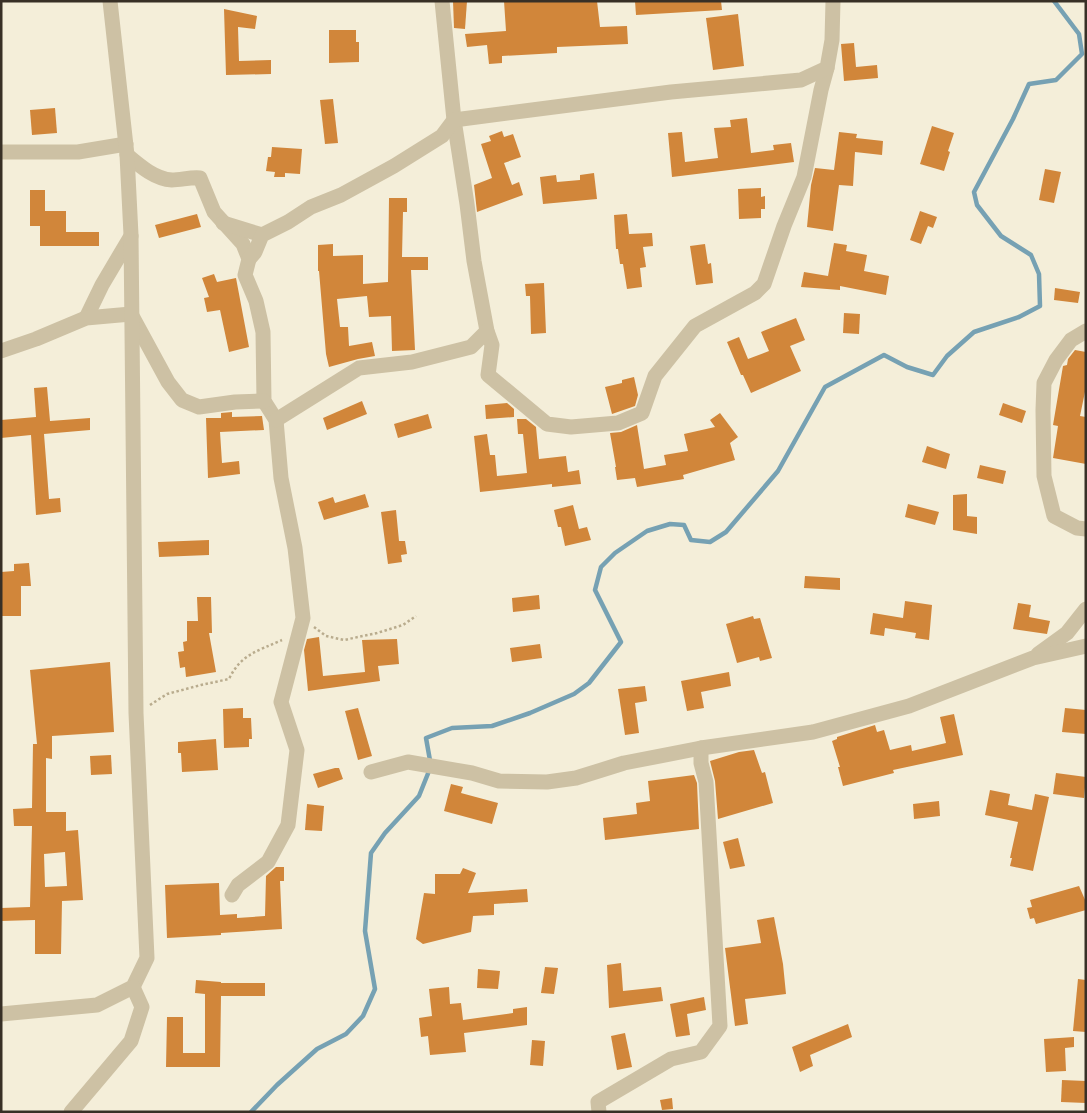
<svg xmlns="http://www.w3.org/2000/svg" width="1087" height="1113" viewBox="0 0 1087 1113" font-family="'Asap Condensed',sans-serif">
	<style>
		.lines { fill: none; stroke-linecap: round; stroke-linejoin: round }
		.stream { stroke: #76a1b3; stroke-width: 4.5 }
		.building { fill: #d1863a; fill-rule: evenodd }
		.path { stroke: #b9ac8e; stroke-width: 2.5; stroke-dasharray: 2.5 2.5; stroke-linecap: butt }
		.minor { stroke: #cdc1a4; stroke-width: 15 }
	</style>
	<rect width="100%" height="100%" fill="#f4eed9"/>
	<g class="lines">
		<path class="stream" d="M251,1112l26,-27 40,-36 29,-15 17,-18 12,-27 -10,-58 6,-78 14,-20 34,-37 12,-30 -5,-28 26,-10 40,-2 38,-13 44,-19 15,-11 32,-41 -26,-52 6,-23 14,-14 32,-22 23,-7 14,1 7,15 19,2 16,-10 52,-61 47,-84 59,-32 23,12 26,8 14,-19 27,-24 45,-15 21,-11 -1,-32 -8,-19 -30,-19 -24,-31 -3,-13 39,-73 16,-35 27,-4 26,-26 -3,-20 -25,-33"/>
	</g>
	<g class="building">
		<path d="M453,1h14l-2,28 -11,-1z"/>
		<path d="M504,1h93l3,26 27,-1 1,18 -71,3v6l-55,3v7l-13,1 -2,-19 -20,2 -2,-13 41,-3z"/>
		<path d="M635,1h86l1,9 -86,5z"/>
		<path d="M224,9l33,7 -2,13 -17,-2 1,34 32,-1v14l-45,1z"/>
		<path d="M738,14l6,52 -31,4 -7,-52z"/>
		<path d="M329,30h27v12h3v20l-30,1z"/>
		<path d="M854,43l2,24 21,-2 1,13 -34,3 -3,-37z"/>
		<path d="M333,99l5,44 -13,1 -5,-44z"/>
		<path d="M55,108l2,25 -25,2 -2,-25z"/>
		<path d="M747,118l4,35 23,-3 -1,-5 18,-2 3,19 -122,15 -4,-44 14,-1 3,30 33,-4 -4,-30 17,-1 -1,-7z"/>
		<path d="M932,126l22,7 -6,18 2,1 -6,19 -24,-7z"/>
		<path d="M502,131l2,6 9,-3 8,23 -17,6 8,22 7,-3 4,13 -46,17 -3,-27 18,-7 -11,-34 10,-3 -2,-5z"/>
		<path d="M839,132l18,2 -1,4 27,3 -1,14 -27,-3 -2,34 -14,-1 -6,46 -26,-4 4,-42 4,-17 19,2z"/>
		<path d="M272,147l30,2 -2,25 -15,-1v4h-11l1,-5 -9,-1 2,-14h3z"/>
		<path d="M1045,169l16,3 -7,31 -15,-3z"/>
		<path d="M594,173l3,26 -54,5 -3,-27 16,-2 1,7 23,-2v-5z"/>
		<path d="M761,188v9l4,-1v13h-4v9l-22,1 -1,-30z"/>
		<path d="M30,190h15v21h21v21h33v14h-59v-20h-10z"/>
		<path d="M389,198h18v14h-4l-1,45h26v13h-17l4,80 -23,1 -1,-35 -22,1 -2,-21 -30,3 3,28h8l1,19 23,-4 3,14 -17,3 -29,8 -3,-13 -7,-83h-1v-26l15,-1v12l30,-1v29l25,-2z"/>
		<path d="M920,211l17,6 -4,11 -5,-2 -7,18 -11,-4z"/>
		<path d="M197,214l4,13 -42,11 -4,-13z"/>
		<path d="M627,214l2,20 23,-1 1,13 -10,1 3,20 -6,1 2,19 -15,2 -4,-25h-3l-2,-15h-2l-2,-34z"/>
		<path d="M834,243l13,2 -1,6 21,4 -3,16 25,5 -3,19 -46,-9v4l-39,-3 3,-15 24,4z"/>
		<path d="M705,244l3,20 3,-1 2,20 -17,2 -6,-39z"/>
		<path d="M214,274l3,8 19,-4 13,69 -20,5 -9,-42 -13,2 -3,-14 5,-1 -7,-19z"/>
		<path d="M544,283l2,50 -15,1 -1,-38h-4l-1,-12z"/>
		<path d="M1055,288l25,4 -2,11 -24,-3z"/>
		<path d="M844,313l16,1 -1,20 -16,-1z"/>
		<path d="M796,318l9,22 -15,6 11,25 -50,22 -8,-18h-2l-14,-33 12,-5 9,22 21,-8 -8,-19z"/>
		<path d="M1075,350l11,2v35l-6,29 6,1v47l-33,-6 5,-32 -5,-1 10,-59 4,-1 1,-6z"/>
		<path d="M634,377l4,18 -3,11 -23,8 -7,-27 17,-4v-3z"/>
		<path d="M47,387l3,34 40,-3v12l-46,4 5,65 11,-1 1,14 -25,3 -5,-80 -30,3v-18l35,-3 -2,-29z"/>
		<path d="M362,401l5,13 -40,16 -4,-12z"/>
		<path d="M507,403l7,6v8l-28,2 -1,-14z"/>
		<path d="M1003,403l23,8 -4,12 -23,-8z"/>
		<path d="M232,412v5l30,-1 2,14 -44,2 2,31 17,-2 1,13 -32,4 -2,-60h15v-5z"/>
		<path d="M720,413l18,24 -8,6 5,17 -52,15 1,4 -47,8 -2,-9 -18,2 -2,-13h1l-6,-34 11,-1 16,-7 7,44 22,-4 -2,-10 24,-4 -4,-17 31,-7 -5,-7z"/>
		<path d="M428,414l4,14 -34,10 -4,-14z"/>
		<path d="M517,419h9l10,8 3,32 27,-3 2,16 11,-2 2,14 -29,3v-3l-72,8 -6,-56 13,-2 3,21h5l2,21 30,-3 -4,-39h-5z"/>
		<path d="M927,446l23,8 -4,15 -24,-7z"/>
		<path d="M980,465l26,6 -3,13 -26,-6z"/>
		<path d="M365,494l4,13 -45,13 -6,-18 15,-5 2,6z"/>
		<path d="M967,494v22l10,1v17l-24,-4v-35z"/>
		<path d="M908,504l31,8 -4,13 -30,-8z"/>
		<path d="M573,505l6,24 8,-2 4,13 -26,6 -4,-19h-3l-4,-17z"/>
		<path d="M396,510l3,31h6l2,13 -6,1 1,7 -14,2 -7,-52z"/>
		<path d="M209,540v15l-50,2 -1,-15z"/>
		<path d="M29,563l2,23h-10v30h-20v-44l13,-1v-7z"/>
		<path d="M805,576l35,2v12l-36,-2z"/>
		<path d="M539,595l1,14 -27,3 -1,-14z"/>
		<path d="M197,597h14l1,36h-3l7,39 -30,5 -1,-10 -5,1 -2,-16 6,-1 -1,-9 4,-1v-20h11z"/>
		<path d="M905,601l27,4 -3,35 -14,-2 1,-5 -31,-5 -1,8 -14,-2 3,-21 30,5z"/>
		<path d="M1018,603l13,2 -2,12 21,4 -3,13 -34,-5z"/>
		<path d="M753,616l1,3 6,-1 12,40 -12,3 -1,-4 -22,6 -11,-39z"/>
		<path d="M319,637l4,39 42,-4 -3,-32 35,-1 2,25 -21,2 2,15 -72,10 -4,-41 3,-11z"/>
		<path d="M540,644l2,14 -30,4 -2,-14z"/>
		<path d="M110,662l4,70 -62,4v23l-6,-1v54h20v19l12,-1 5,70 -21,1 -1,53h-26v-34l-34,1v-13l29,-1 2,-81h-18l-1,-17 19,-1 1,-64h4l-7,-74zM65,852l2,34 -22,1 -1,-33z"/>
		<path d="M729,672l2,14 -30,6 3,16 -17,3 -6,-30z"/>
		<path d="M645,686l2,15 -12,2 4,30 -14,2 -7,-46z"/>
		<path d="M243,708v10h8l1,21h-3v8l-25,1 -1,-39z"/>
		<path d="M358,708l14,48 -14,4 -13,-49z"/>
		<path d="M1065,708l21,2v24l-24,-2z"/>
		<path d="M954,714l9,41 -70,15 1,3 -51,13 -5,-19h2l-8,-26 5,-2v-2l38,-12 2,7 7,-2 6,20 21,-5 1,6 34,-8 -6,-26z"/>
		<path d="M216,739l2,31 -36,2 -1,-19h-3v-11z"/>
		<path d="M754,750l8,23 3,-1 8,31 -55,16 -3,-38 -5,-20 29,-9z"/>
		<path d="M111,755l1,19 -21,1 -1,-19z"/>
		<path d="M335,768h4l4,11 -25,9 -5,-14z"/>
		<path d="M1056,773l30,4 -2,21 -31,-4z"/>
		<path d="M694,775l3,8 2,46 -94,11 -2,-22 34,-4 -1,-11 14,-2 -2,-20z"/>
		<path d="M451,784l12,3 -2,6 37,10 -6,21 -48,-13z"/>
		<path d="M990,790l20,4 -2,11 24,5 3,-16 14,3 -16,74 -23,-5 2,-8h-2l8,-36 -33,-7z"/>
		<path d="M939,801l1,15 -26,3 -1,-15z"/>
		<path d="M307,804l17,2 -2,25 -17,-1z"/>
		<path d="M738,838l7,28 -15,3 -7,-27z"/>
		<path d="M276,867h8v14h-4l2,48 -61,4v2l-54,3 -2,-53 54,-2 1,32 17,-1v4l28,-2 1,-40z"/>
		<path d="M463,868l13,5 -8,20 59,-4 1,13 -34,2v11l-21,1 -2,16 -48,12 -7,-5 8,-46 11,1v-20h25z"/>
		<path d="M1079,886l7,16v8l-50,14 -2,-6 -4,1 -3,-11 5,-1 -2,-7z"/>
		<path d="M774,917l9,47 3,30 -41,5 3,25 -13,2 -10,-78 36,-5 -4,-23z"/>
		<path d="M621,963l2,28 38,-4 2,14 -54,7 -2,-43z"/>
		<path d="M545,967l13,1 -4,26 -13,-1z"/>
		<path d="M478,969l22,2 -2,18 -21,-1z"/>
		<path d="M1078,979l8,1v52l-13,-1z"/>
		<path d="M196,980l25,2v1h44v13h-44l-1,71h-54l1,-50h16v36h22v-59l-10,-1z"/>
		<path d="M449,987l1,17 11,-1 2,17 50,-7v-4l14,-2v18l-63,8 2,19 -36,3 -2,-19 -7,1 -2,-19 13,-2 -3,-27z"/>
		<path d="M704,997l2,13 -19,4 3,21 -14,2 -6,-33z"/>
		<path d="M848,1024l4,13 -42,18 3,11 -13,6 -8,-25z"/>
		<path d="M625,1033l7,34 -15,3 -6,-34z"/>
		<path d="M1074,1037v10l-9,1 1,23 -20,1 -2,-33z"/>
		<path d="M532,1040l13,1 -2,25 -13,-1z"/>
		<path d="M1062,1080l24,1v22l-25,-1z"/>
		<path d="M672,1098l1,11 -11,1 -2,-10z"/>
	</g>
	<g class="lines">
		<g class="path">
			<path d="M314,627l12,9 18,4 33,-7 26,-8 13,-9"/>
			<path d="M150,705l17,-11 34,-9 28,-6c12,-25 29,-28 53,-39"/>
		</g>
		<g class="minor">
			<path d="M442,1l12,119 13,84 7,57 13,70 5,14 -4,30 59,49 24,3 47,-4 24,-10 13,-37 40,-50 60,-33 9,-9 20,-58 20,-49 17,-87 6,-22"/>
			<path d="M1,152h77l48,-8"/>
			<path d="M127,155c13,11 28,24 45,25 9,0 19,-3 28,-2l14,34 29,32 6,15 -4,16 11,26 7,31 1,69 12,19 5,58 14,70 8,70 -22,84 16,48 -9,75 -20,37 -30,23 -6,10"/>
			<path d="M223,223l39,12"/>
			<path d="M249,259l6,-7 7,-17 26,-13 23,-15 30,-12 53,-29 48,-30 12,-16 217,-28 130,-12 26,-12 5,-28 1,-39"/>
			<path d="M86,318l16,-33 29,-49"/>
			<path d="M1086,331l-15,9 -15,20 -12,23 -1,27 1,66 10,40 23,12 9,1"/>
			<path d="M1,351l35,-12 50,-21 45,-4 37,68 14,18 17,7 36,-5 29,-1"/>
			<path d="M276,420l83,-52 53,-6 59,-15 16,-16"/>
			<path d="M1038,654l29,-21 19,-24"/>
			<path d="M371,772l37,-10 64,11 27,8 48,1 29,-4 48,-15 77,-15 112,-16 96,-26 124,-48 53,-12"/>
			<path d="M1,1014l96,-9 36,-18 14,-29 -11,-245 -5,-478 -4,-80 -17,-154"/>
			<path d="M71,1112l60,-71 11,-34 -9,-20"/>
			<path d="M599,1112l-1,-10 73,-43 30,-7 19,-26 -14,-244 -5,-19v-15"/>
		</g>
	</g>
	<rect width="1087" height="1113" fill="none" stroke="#383026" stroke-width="5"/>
</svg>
